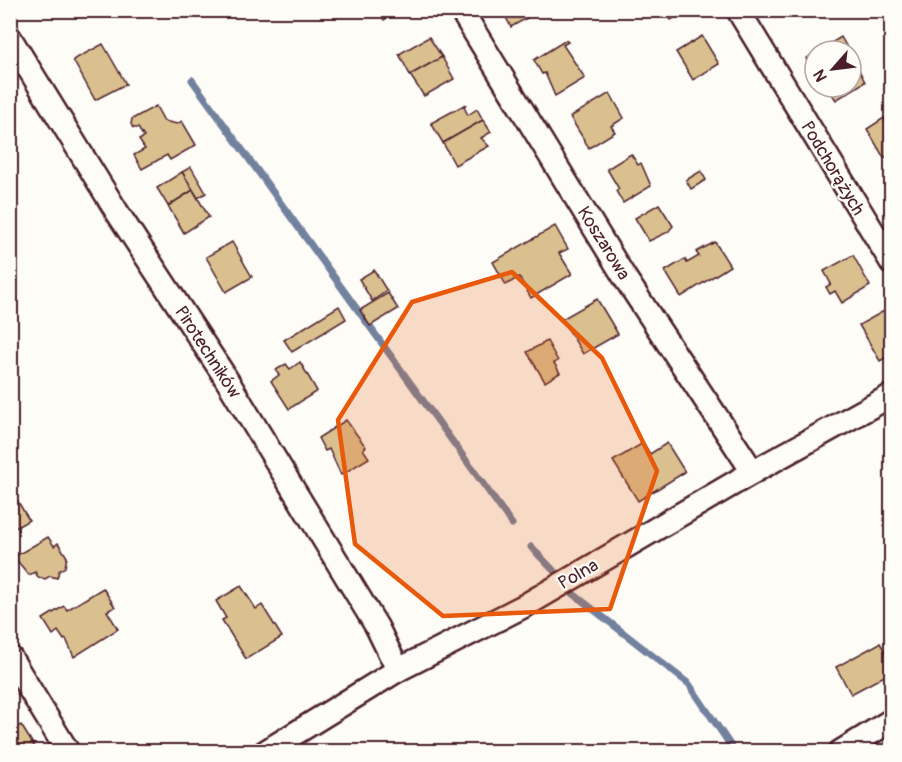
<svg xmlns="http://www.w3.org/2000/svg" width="902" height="762" viewBox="0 0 902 762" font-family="Pangolin,sans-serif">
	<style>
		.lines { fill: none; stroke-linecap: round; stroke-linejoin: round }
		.stream { stroke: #72819e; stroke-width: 7 }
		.building { fill: #dabf8f; stroke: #4a1f2b; stroke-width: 1.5 }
		.street-casing { stroke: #4a1f2b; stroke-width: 27 }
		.street { stroke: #fdfcf7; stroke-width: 22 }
		.marked { fill: #e8590c; fill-opacity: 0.2; stroke: #e8590c; stroke-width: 4.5; stroke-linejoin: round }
		.labels { text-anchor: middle; stroke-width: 4.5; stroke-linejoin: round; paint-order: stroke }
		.street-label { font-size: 18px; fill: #4a1f2b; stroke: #fdfcf7 }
	</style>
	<rect width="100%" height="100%" fill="#fdfcf7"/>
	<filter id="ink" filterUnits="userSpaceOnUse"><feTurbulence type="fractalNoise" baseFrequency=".0167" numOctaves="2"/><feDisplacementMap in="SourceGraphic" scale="12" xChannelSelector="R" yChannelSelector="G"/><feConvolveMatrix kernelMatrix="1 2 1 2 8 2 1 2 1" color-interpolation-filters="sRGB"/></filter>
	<g filter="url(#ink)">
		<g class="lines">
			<g class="stream">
				<path d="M192,80l320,444"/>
				<path d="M531,547l25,26"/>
				<path d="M571,592l118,92 46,68"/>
			</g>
		</g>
		<g class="building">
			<path d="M378,10h21l-15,10z"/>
			<path d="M494,10h47l-30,17 -8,-15 -6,3z"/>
			<path d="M665,10h22l-16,10z"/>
			<path d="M702,36l17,28 -26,16 -17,-28z"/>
			<path d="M429,37l13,20 -32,18 -11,-21z"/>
			<path d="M841,37l8,14h-31z"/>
			<path d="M566,40l2,2 -5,3 22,33 -30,18 -10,-23 -3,1 -8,-14z"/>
			<path d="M103,44l23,40 -31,16 -22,-40z"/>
			<path d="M815,53v20l-9,-14z"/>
			<path d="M851,54l14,28 -29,18 -9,-13h24z"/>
			<path d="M442,57l12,22 -30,17 -14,-21z"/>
			<path d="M610,93l14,25 -13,8 4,6 -26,16 -19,-31z"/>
			<path d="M466,104l-2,3 4,8 9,-6 6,11 -40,23 -12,-20z"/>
			<path d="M156,106l8,15 13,3 5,-3 14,24 -26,15 -3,-5 -25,14 -8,-14 11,-6 -6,-9 5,-3 -6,-9h-5l-2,-4 1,-5z"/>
			<path d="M892,117v36l-8,5 -17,-29 17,-11 2,3z"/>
			<path d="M483,120l8,12 -10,6 8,8 -34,19 -12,-22z"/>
			<path d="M631,154l7,11 3,-2 10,23 -28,17 -7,-12 3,-2 -12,-20z"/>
			<path d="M191,167l15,26 -8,5 -16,-26z"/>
			<path d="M701,171l5,9 -15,9 -5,-9z"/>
			<path d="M182,172l11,18 -25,16 -11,-18z"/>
			<path d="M193,190l16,27 -25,16 -16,-27z"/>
			<path d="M659,204l14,22 -5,6 -19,9 -14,-23z"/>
			<path d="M555,226l13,23 -9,4 13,21 -41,24 -12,-21 -13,8 -13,-23z"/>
			<path d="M232,242l20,35 -26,15 -20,-35z"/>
			<path d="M715,242l15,24 -49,31 -16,-26 20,-12 2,4 12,-7 -3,-4z"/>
			<path d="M853,255l17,31 -28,17 -7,-12 -5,3 -4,-7 5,-3 -7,-13z"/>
			<path d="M374,270l13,21 -15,10 -13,-22z"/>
			<path d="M388,293l10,16 -28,17 -10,-16z"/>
			<path d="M597,299l21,35 -35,20 -21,-35z"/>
			<path d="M339,306l7,13 -54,33 -8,-12z"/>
			<path d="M884,311l8,12v31l-12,7 -21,-36z"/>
			<path d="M547,341l11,20 -4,2 6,10 -15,9 -18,-30z"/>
			<path d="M300,362l17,29 -28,18 -18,-28 8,-6 -3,-5 10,-6 4,5z"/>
			<path d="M346,420l20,27 -3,2 6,9 -28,17 -12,-26 -4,2 -7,-13z"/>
			<path d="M643,443l7,11 17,-11 18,29 -47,29 -25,-40z"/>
			<path d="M14,495l15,25 -19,11v-34z"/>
			<path d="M48,537l6,9 4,-3 9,14 -2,10 -6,4 -2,7 -7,-2 -5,3 -7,-2 -3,-5 -6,3 -15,-18z"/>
			<path d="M241,586l15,23 6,-4 20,32 -36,22 -24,-39 4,-2 -10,-17z"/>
			<path d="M103,588l12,19 -8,4 11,18 -44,28 -8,-18 -2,1 -6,-9 -5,4 -10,-16 21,-13 3,4z"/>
			<path d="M880,643l12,20v9l-41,22 -15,-27z"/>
			<path d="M21,725l17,27h-19l-9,-14v-7z"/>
		</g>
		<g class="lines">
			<g class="street-casing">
				<g id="street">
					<path d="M461,10l164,268 128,194"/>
					<path d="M738,10l154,253"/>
					<path d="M10,38l107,174 105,160 155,255 21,43"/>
					<path d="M10,657l58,95"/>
					<path d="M265,752l133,-82 128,-65 227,-133 139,-77"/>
					<path d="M840,752l52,-32"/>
				</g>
			</g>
			<use href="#street" class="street"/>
		</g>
	</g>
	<path class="marked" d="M512,272l90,86 55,113 -47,138 -167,7 -88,-72 -17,-124 74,-118z"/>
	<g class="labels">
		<g class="street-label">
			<text transform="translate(833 168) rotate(59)" y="6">Podchorążych</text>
			<text transform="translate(604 243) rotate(58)" y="6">Koszarowa</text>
			<text transform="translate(208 352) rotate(57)" y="6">Pirotechników</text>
			<text transform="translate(578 574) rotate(-30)" y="6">Polna</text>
		</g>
	</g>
	<rect width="902" height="762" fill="none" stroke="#fdfcf7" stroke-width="36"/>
	<rect x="18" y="18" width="866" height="726" fill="none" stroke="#4a1f2b" stroke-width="2" filter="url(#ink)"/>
	<g transform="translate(833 69) rotate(242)"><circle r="28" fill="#fdfcf7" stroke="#b5a4a5" stroke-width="1.5"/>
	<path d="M0-4.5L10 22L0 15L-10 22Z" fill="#4a1f2b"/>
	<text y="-9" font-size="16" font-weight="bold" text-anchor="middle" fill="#4a1f2b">N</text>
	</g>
</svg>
